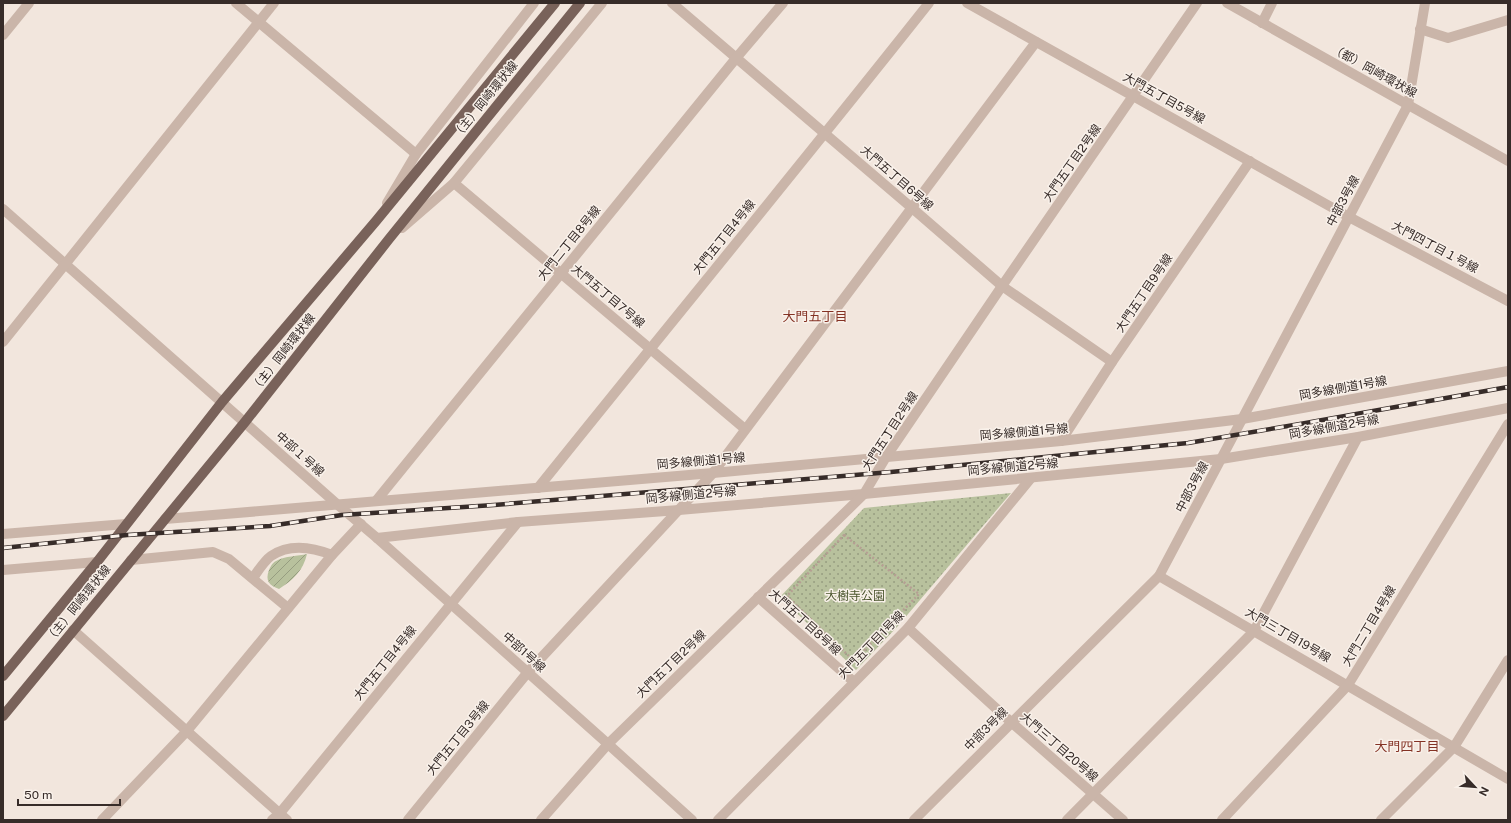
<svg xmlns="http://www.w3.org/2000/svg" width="1511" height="823" viewBox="0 0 1511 823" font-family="'Public Sans','Noto Sans JP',sans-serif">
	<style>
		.park { fill: url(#park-dots) }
		.garden { fill: url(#garden-furrows) }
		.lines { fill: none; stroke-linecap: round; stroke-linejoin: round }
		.path { stroke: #b59f93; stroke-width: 2.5; stroke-dasharray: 2 2; stroke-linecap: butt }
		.minor { stroke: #cab5a9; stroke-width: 10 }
		.tertiary { stroke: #cab5a9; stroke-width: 10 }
		.primary { stroke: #79625a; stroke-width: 10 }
		.rail-casing { stroke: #372c29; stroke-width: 4.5 }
		.rail { stroke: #f9f1ea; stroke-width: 3; stroke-dasharray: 9; stroke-linecap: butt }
		.labels { text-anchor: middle; stroke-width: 3; stroke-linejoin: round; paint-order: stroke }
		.street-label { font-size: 12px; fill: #372c29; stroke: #f9f1ea }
		.park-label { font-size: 12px; fill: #4a552d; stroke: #f9f1ea }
		.neighbourhood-label { font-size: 13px; fill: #843224; stroke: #f9f1ea }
	</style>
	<defs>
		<pattern id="park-dots" width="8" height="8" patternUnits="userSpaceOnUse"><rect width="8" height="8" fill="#b8c19d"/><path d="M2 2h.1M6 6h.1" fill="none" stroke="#969d80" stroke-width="1.8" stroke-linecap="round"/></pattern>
		<pattern id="garden-furrows" width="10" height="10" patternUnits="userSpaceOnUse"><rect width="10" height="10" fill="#b8c19d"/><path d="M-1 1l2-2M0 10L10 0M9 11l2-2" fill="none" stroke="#969d80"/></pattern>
	</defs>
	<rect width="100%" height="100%" fill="#f2e6dd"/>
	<path class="park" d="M1011,493l-114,134 -41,43 -76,-73 84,-89z"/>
	<path class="garden" d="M307,554c-4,17 -14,26 -28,35 -10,-4 -14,-8 -10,-19 2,-4 3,-7 7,-9 9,-5 22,-5 31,-7z"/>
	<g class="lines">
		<path class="path" d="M844,535l75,59 -65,67 -67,-65z"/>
		<g class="minor">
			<path d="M236,3l180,151"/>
			<path d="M672,3l240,205 90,78 110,76"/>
			<path d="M967,3l382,214 159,84"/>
			<path d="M1262,23l10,-20"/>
			<path d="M1420,29l28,9 60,-18"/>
			<path d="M3,35l26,-32"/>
			<path d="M1408,105l17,-102"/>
			<path d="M454,183l291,246"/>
			<path d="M387,203l29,-49 118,-151"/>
			<path d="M3,209l335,296 39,33 231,206 84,76"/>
			<path d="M402,228l52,-45 148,-180"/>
			<path d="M3,342l271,-339"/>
			<path d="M1061,441l51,-79 138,-201"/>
			<path d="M538,488c130,-162 262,-322 391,-485"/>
			<path d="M376,501l361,-444 46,-54"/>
			<path d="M165,519l548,-46 348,-32 181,-22 266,-48"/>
			<path d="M3,534l123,-10"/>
			<path d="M377,538l141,-16 161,-12 185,-16 357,-35 137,-22 150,-29"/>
			<path d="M131,560l82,-8 16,7 59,49"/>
			<path d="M3,570l94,-8"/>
			<path d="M1159,576l349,203"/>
			<path d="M253,578c5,-7 11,-17 18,-22 19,-13 41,-9 61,-1"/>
			<path d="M758,597l96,85"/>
			<path d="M908,628l103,94 112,98"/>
			<path d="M73,630l214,190"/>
			<path d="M102,820l84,-88 146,-177 29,-31"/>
			<path d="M272,820l8,-7 238,-291"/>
			<path d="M408,820l120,-148 185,-199 323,-431"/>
			<path d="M541,820l67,-76 256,-250 22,-37 116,-171 195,-283"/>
			<path d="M718,820l190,-192 123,-150"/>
			<path d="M1067,820l187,-189 104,-194"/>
			<path d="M1222,820l126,-135 160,-261"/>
			<path d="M1381,820l73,-73 54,-87"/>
		</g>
		<g class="tertiary">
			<path d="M1227,3l281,158"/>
			<path d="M914,820l245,-244 62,-117 187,-354"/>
		</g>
		<g class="primary">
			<path d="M3,676l94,-114 125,-160 154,-181 179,-218"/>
			<path d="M3,716l242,-294 144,-183 191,-236"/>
		</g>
		<g class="rail-casing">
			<path id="rail" d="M3,548l124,-13 143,-9 72,-11 152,-10 397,-33 297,-29 112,-19 208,-37"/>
		</g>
		<use href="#rail" class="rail"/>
	</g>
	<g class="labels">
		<g class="street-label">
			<text transform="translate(1374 71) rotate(29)" y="4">（都）岡崎環状線</text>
			<text transform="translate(1164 98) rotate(29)" y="4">大門五丁目5号線</text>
			<text transform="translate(485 100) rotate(-51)" y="4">（主）岡崎環状線</text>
			<text transform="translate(1072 163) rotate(-55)" y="4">大門五丁目2号線</text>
			<text transform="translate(897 178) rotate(41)" y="4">大門五丁目6号線</text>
			<text transform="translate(1343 201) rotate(-62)" y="4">中部3号線</text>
			<text transform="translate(724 237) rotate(-51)" y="4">大門五丁目4号線</text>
			<text transform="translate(569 243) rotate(-51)" y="4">大門二丁目8号線</text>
			<text transform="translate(1435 247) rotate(28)" y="4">大門四丁目１号線</text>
			<text transform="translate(1144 293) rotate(-56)" y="4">大門五丁目9号線</text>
			<text transform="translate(608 296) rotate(40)" y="4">大門五丁目7号線</text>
			<text transform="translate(283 353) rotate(-52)" y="4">（主）岡崎環状線</text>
			<text transform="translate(1343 388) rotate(-10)" y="4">岡多線側道1号線</text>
			<text transform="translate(1334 427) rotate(-10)" y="4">岡多線側道2号線</text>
			<text transform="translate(890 431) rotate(-57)" y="4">大門五丁目2号線</text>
			<text transform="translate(1024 432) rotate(-5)" y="4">岡多線側道1号線</text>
			<text transform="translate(300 454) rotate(42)" y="4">中部１号線</text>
			<text transform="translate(701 461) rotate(-5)" y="4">岡多線側道1号線</text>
			<text transform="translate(1013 467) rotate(-5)" y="4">岡多線側道2号線</text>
			<text transform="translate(1192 487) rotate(-62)" y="4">中部3号線</text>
			<text transform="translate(691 495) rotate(-5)" y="4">岡多線側道2号線</text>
			<text transform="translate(78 604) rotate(-51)" y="4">（主）岡崎環状線</text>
			<text transform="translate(805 622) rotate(42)" y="4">大門五丁目8号線</text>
			<text transform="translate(1369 626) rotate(-59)" y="4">大門二丁目4号線</text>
			<text transform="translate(1288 635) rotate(30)" y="4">大門三丁目19号線</text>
			<text transform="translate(871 645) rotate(-46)" y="4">大門五丁目1号線</text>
			<text transform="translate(524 652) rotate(42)" y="4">中部1号線</text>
			<text transform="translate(385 663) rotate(-51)" y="4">大門五丁目4号線</text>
			<text transform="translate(671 664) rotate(-44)" y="4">大門五丁目2号線</text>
			<text transform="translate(986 729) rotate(-45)" y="4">中部3号線</text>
			<text transform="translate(458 738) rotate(-51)" y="4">大門五丁目3号線</text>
			<text transform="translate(1059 747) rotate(41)" y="4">大門三丁目20号線</text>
		</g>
		<g class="park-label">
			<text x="855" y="600">大樹寺公園</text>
		</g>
		<g class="neighbourhood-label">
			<text x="815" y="321">大門五丁目</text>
			<text x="1407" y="751">大門四丁目</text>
		</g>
	</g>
	<rect width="1511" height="823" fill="none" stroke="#372c29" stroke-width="8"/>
	<g transform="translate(1475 787) rotate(116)" stroke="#f9f1ea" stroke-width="3" paint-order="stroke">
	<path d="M0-3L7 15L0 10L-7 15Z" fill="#372c29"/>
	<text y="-6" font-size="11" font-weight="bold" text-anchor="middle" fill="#372c29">N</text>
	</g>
	<path d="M18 799v6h102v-6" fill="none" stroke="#372c29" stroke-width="2"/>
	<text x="24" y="799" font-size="12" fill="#372c29" stroke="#f9f1ea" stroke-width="3" paint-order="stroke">50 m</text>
</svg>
